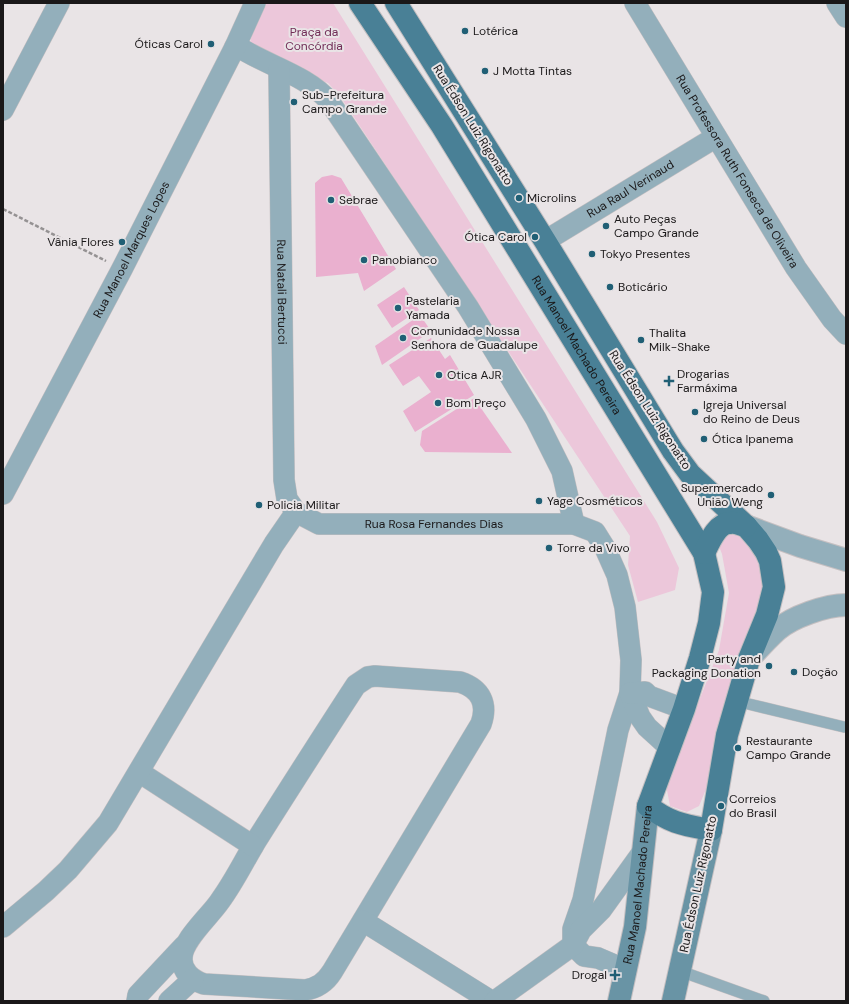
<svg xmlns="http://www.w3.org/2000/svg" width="849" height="1004" viewBox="0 0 849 1004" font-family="'DM Sans',sans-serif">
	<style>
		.green { fill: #ecc7da }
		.building { fill: #eab0cf }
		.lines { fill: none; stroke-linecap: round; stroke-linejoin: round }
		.service-casing { stroke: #c4bfc1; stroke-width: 12 }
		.minor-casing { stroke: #c4bfc1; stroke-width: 22 }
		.tertiary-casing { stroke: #c4bfc1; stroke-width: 24 }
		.secondary-casing { stroke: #c4bfc1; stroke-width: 24 }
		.primary-casing { stroke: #c4bfc1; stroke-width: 24 }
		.path { stroke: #959293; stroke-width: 2.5; stroke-dasharray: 4 2; stroke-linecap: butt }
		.service { stroke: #93afbb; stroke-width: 11 }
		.minor { stroke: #93afbb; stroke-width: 21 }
		.tertiary { stroke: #93afbb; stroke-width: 22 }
		.secondary { stroke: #6994a5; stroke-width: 22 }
		.primary { stroke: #498096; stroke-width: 22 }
		.poi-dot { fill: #205f75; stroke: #e9e4e6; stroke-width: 1.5 }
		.labels { text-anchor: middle; stroke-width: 4; stroke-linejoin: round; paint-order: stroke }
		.poi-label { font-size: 12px; fill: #1a1819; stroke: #e9e4e6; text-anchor: start }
		.park-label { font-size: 12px; fill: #712d57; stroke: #e9e4e6 }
		.street-label { font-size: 12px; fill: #1a1819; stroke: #e9e4e6 }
	</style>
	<rect width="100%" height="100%" fill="#e9e4e6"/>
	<g class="green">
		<path d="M266,3h67l324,519 22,46 -4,22 -37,12 -10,-37 2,-29 -290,-440 -12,-13 -33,-12 -45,-27 3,-16z"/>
		<path d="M737,531l27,33v41l-55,177 -10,24 -12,6 -17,-6 -4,-21 53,-135 10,-57 -7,-39 -4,-10 6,-11z"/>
	</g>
	<g class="building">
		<path d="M332,175l9,3 55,91 -32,22 -6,-18 -42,4 -1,-94 7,-6z"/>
		<path d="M404,287l15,23 -27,18 -15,-23z"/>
		<path d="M420,315l11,16 -49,34 -7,-19z"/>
		<path d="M431,338l14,21 5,-4 24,40 -59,37 -12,-21 28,-19 -12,-16 -16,10 -14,-21z"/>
		<path d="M474,398l38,55 -87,-1 -5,-7 2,-14z"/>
	</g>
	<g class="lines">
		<g class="service-casing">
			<g id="service">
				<path d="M736,701l108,26"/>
				<path d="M680,971l84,30"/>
			</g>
		</g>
		<g class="minor-casing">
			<g id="minor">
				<path id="s1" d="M635,3l161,265 36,51 14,15"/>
				<path d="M837,3l9,14"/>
				<path d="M235,47l2,-1c28,19 70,29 92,55l139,206 68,112 26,52 12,53"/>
				<path id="s2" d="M279,69l5,411 3,19 9,13 23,12h255l21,8 10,16 12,27 8,32 6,53 -1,33 -12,37 -35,170 -10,29v16"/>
				<path d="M3,110l56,-107"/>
				<path id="s3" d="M545,241l171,-104"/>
				<path id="s4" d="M3,494l119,-225 113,-222 20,-44"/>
				<path d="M375,676l85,6c21,7 28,22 21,42l-149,248c-7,11 -15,16 -27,18l-101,-6c-12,-4 -23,-13 -22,-26 0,-18 28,-42 38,-57 14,-19 24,-40 36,-60 33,-52 66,-104 100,-156l12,-8z"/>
				<path d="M630,693l10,24 7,10 23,21"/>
				<path d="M630,693l15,-1 4,4 35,13"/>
				<path d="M139,772l114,74"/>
				<path d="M363,921l128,80"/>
				<path d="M3,927l43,-36 22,-21 40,-47 166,-279 22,-32"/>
				<path d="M573,945l11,11 14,2 28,12"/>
				<path d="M137,1001l1,-6 46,-49"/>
				<path d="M169,1001l24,-22"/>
				<path d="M495,1001l78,-56 8,-15 20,-20 41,-57"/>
			</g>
		</g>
		<g class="tertiary-casing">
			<g id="tertiary">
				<path d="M746,526l54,20 46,14"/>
				<path d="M749,659c9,-10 18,-20 28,-29 15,-13 49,-25 69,-25"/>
			</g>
		</g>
		<g class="secondary-casing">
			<g id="secondary">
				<path id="s5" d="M619,1001l16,-74 13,-121"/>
				<path d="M673,1001l38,-171"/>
			</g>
		</g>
		<g class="primary-casing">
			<g id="primary">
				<path id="s6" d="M360,3l82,123 262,427 9,39 -4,31 -9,35 -16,51 -36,97c21,17 37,19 63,24l16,-95 22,-76 18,-44 7,-28 -4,-26 -4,-9 -8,-12 -12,-14 -56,-52 -17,-23 -128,-210 -149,-238"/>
				<path d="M704,553c5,-10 13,-30 26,-30 5,-1 11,2 16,3"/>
			</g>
		</g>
		<path class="path" d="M3,209l103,52"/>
		<use href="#service" class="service"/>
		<use href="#minor" class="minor"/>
		<use href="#tertiary" class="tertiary"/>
		<use href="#secondary" class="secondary"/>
		<use href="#primary" class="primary"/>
	</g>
	<g class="poi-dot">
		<circle cx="465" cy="31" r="4"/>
		<circle cx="211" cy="44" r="4"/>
		<circle cx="485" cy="71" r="4"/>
		<circle cx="294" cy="102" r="4"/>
		<circle cx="519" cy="198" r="4"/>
		<circle cx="331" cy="200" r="4"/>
		<circle cx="606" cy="226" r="4"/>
		<circle cx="535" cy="237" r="4"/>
		<circle cx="122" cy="242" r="4"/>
		<circle cx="592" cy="254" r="4"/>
		<circle cx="364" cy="260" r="4"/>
		<circle cx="610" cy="287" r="4"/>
		<circle cx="398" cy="308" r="4"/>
		<circle cx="403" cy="338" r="4"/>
		<circle cx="641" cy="340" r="4"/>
		<circle cx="439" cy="375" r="4"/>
		<path d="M667 375h4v4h4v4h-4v4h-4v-4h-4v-4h4z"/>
		<circle cx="438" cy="403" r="4"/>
		<circle cx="695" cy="412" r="4"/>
		<circle cx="704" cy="439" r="4"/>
		<circle cx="771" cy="495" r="4"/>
		<circle cx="539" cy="501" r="4"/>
		<circle cx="259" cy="505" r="4"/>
		<circle cx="549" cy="548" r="4"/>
		<circle cx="769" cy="666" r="4"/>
		<circle cx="794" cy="672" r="4"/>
		<circle cx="738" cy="748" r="4"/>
		<circle cx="721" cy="806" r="4"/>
		<path d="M613 969h4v4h4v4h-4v4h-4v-4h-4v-4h4z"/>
	</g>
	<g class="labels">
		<g class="poi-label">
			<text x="473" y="35">Lotérica</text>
			<text x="203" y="48" text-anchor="end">Óticas Carol</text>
			<text x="493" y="75">J Motta Tintas</text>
			<text x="302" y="99">Sub-Prefeitura<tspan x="302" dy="14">Campo Grande</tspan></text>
			<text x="527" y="202">Microlins</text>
			<text x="339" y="204">Sebrae</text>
			<text x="614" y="223">Auto Peças<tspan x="614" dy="14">Campo Grande</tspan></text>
			<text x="527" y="241" text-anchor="end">Ótica Carol</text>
			<text x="114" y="246" text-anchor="end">Vânia Flores</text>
			<text x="600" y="258">Tokyo Presentes</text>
			<text x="372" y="264">Panobianco</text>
			<text x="618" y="291">Boticário</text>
			<text x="406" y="305">Pastelaria<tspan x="406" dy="14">Yamada</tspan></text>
			<text x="411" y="335">Comunidade Nossa<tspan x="411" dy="14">Senhora de Guadalupe</tspan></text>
			<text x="649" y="337">Thalita<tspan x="649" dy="14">Milk-Shake</tspan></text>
			<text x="677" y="378">Drogarias<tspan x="677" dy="14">Farmáxima</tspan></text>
			<text x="447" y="379">Otica AJR</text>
			<text x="446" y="407">Bom Preço</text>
			<text x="703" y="409">Igreja Universal<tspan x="703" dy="14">do Reino de Deus</tspan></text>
			<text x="712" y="443">Ótica Ipanema</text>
			<text x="763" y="492" text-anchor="end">Supermercado<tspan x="763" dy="14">União Weng</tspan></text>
			<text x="547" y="505">Yage Cosméticos</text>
			<text x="267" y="509">Policia Militar</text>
			<text x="557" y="552">Torre da Vivo</text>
			<text x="761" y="663" text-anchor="end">Party and<tspan x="761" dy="14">Packaging Donation</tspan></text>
			<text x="802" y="676">Doção</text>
			<text x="746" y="745">Restaurante<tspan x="746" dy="14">Campo Grande</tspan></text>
			<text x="729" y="803">Correios<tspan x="729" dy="14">do Brasil</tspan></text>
			<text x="607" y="979" text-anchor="end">Drogal</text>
		</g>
		<g class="park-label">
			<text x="314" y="36">Praça da<tspan x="314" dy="14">Concórdia</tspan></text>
		</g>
		<g class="street-label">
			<text transform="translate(473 125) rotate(58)" y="4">Rua Édson Luiz Rigonatto</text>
			<text dy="4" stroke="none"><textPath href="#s1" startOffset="197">Rua Professora Ruth Fonseca de Oliveira</textPath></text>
			<text dy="4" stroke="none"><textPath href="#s3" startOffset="100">Rua Raul Verinaud</textPath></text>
			<text dy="4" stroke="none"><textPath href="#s4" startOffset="276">Rua Manoel Marques Lopes</textPath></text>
			<text dy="4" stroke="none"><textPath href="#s2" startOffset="223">Rua Natali Bertucci</textPath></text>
			<text dy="4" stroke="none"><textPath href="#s6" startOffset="405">Rua Manoel Machado Pereira</textPath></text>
			<text transform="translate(650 410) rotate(57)" y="4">Rua Édson Luiz Rigonatto</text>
			<text dy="4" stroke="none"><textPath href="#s2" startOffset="587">Rua Rosa Fernandes Dias</textPath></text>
			<text transform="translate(698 884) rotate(-78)" y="4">Rua Édson Luiz Rigonatto</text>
			<text dy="4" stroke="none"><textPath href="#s5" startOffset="118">Rua Manoel Machado Pereira</textPath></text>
		</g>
	</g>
	<rect width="849" height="1004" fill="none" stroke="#1a1819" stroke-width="8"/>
</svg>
